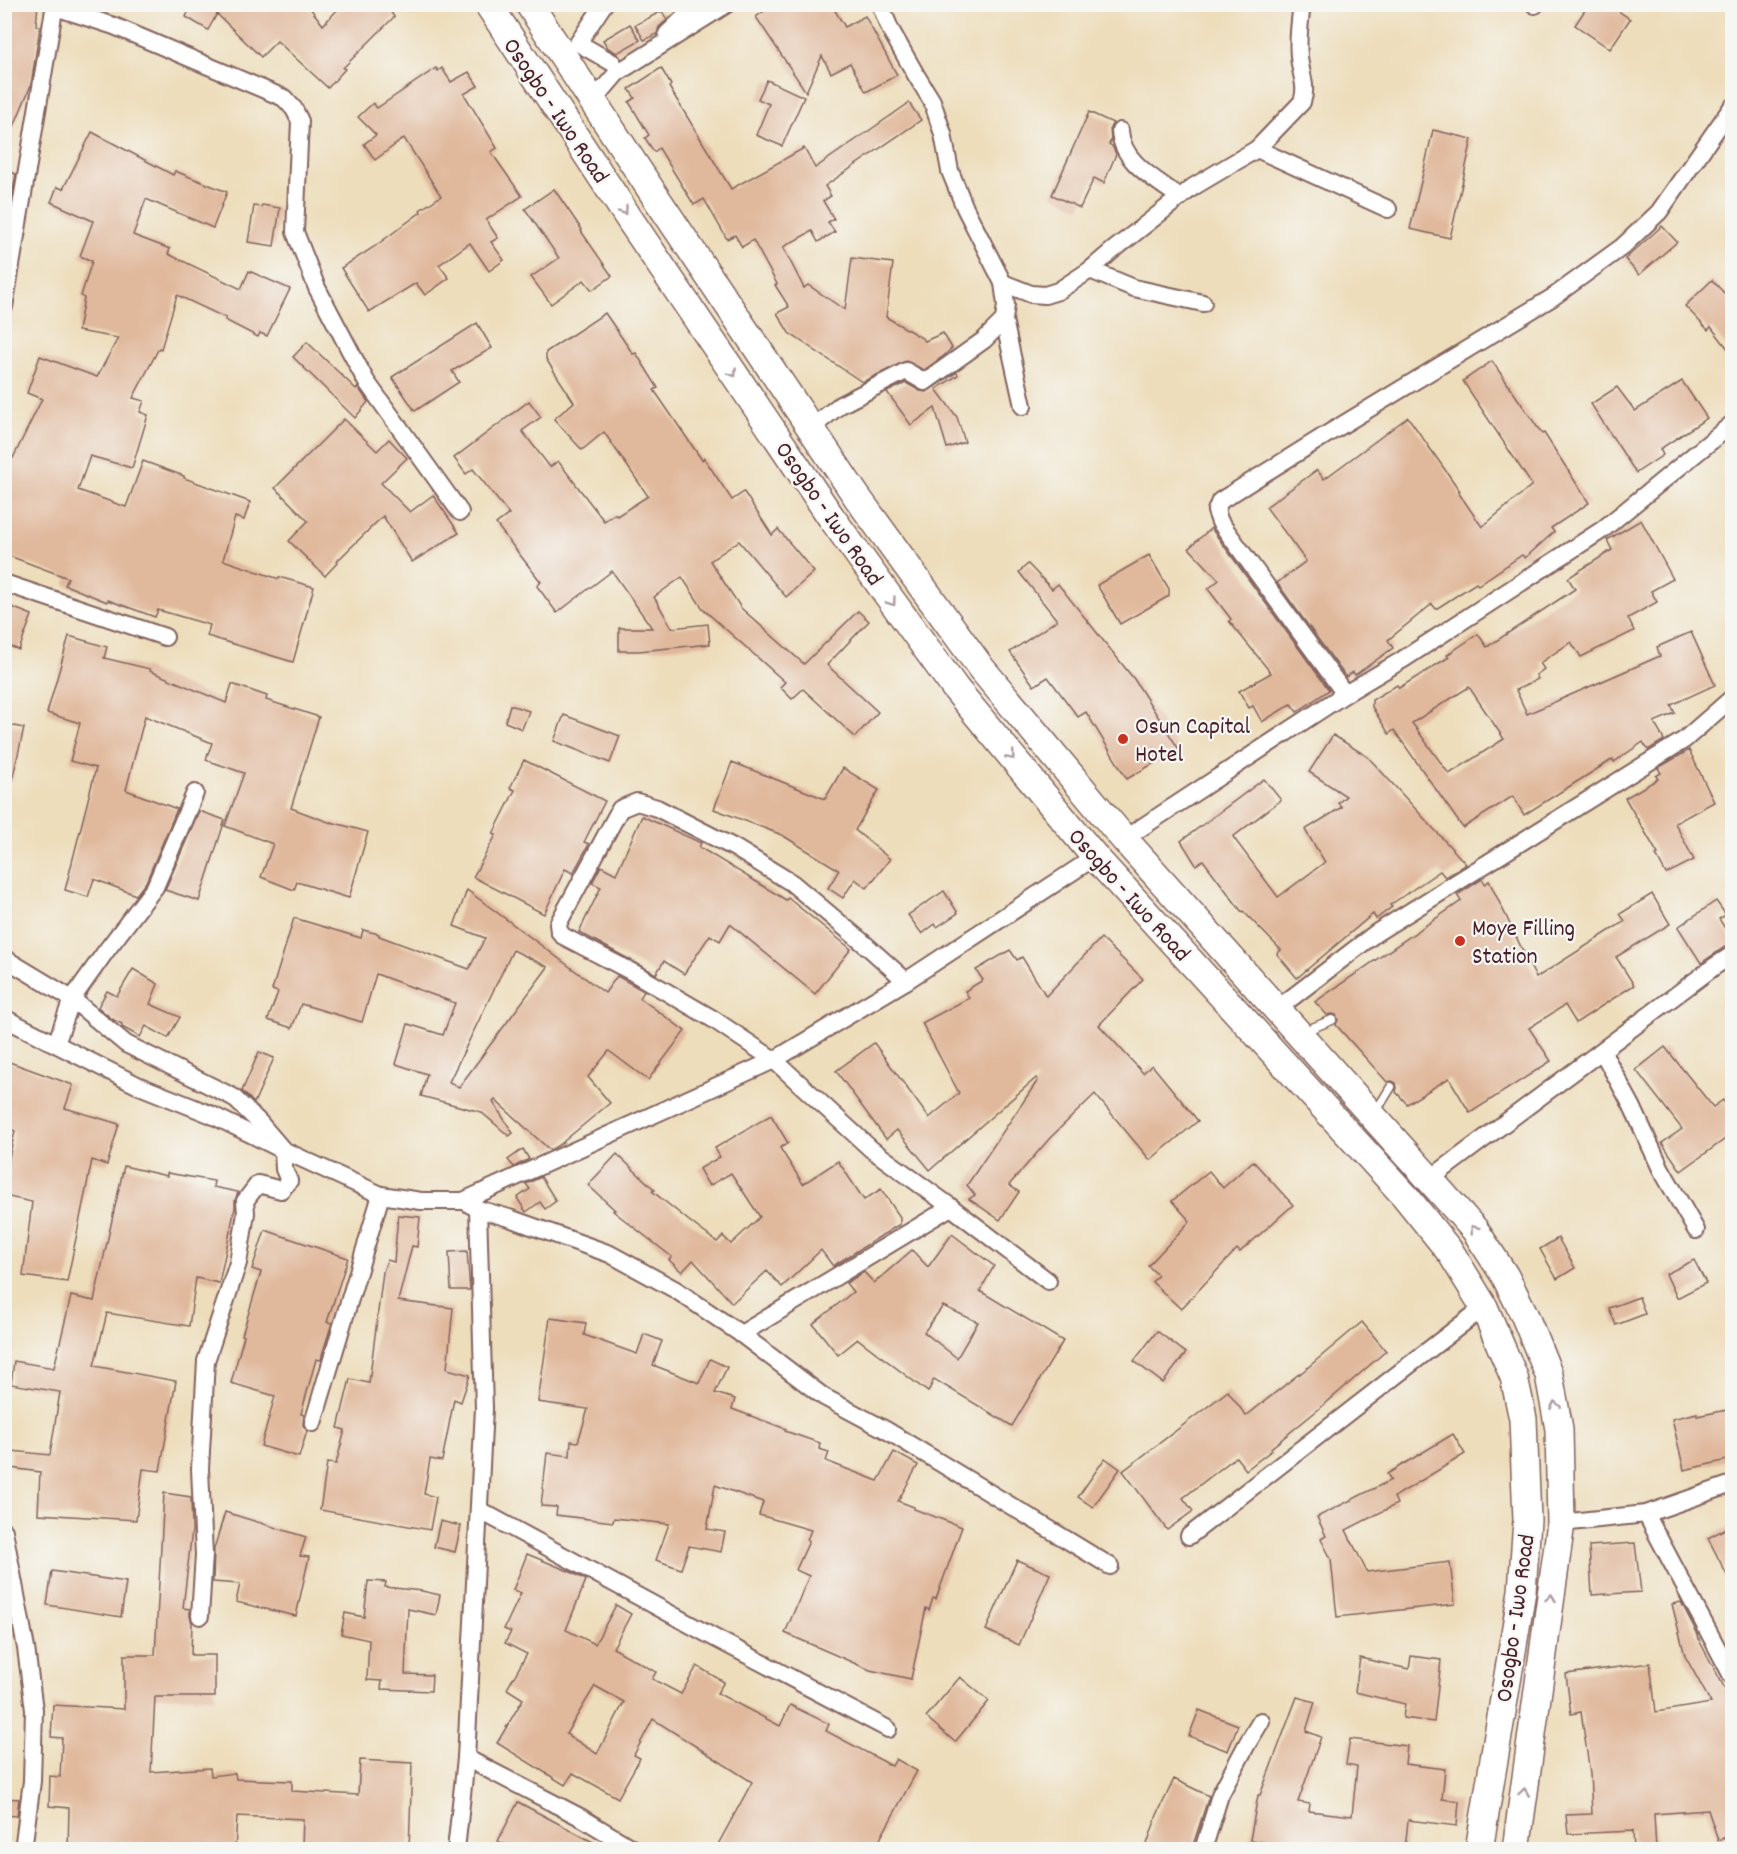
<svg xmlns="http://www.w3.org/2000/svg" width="1737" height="1854" viewBox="0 0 1737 1854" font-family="Dekko,sans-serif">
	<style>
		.building { fill: #e0b89b; fill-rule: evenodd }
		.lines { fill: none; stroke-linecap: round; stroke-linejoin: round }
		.service-casing { stroke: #83625d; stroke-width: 11 }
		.minor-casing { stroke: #83625d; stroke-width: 20 }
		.primary-casing { stroke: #83625d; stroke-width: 30 }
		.service { stroke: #fff; stroke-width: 8 }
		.minor { stroke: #fff; stroke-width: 16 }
		.primary { stroke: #fff; stroke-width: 27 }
		.oneway { stroke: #ae9aa0 }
		.poi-dot { fill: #c8321e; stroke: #f6f6f2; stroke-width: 2 }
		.labels { text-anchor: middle; stroke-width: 4.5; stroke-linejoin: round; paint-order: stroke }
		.street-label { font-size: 24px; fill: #4a1f2b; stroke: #f6f6f2 }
		.poi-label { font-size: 24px; fill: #4a1f2b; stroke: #f6f6f2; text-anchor: start }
	</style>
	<rect width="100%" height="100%" fill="#f6f6f2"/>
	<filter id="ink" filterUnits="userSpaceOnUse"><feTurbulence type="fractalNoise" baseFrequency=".0167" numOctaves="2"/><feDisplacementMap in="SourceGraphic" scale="12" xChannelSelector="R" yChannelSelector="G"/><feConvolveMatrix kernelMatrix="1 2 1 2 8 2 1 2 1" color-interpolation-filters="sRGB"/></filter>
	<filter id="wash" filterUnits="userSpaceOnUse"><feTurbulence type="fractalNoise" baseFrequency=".008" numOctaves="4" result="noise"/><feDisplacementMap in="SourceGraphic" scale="24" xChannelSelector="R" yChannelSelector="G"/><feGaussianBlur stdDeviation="1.35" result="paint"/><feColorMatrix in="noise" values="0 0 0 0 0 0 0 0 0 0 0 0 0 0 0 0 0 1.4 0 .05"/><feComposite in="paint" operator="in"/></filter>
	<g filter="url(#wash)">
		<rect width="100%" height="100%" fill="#edddbb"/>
		<g id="blocks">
			<g class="building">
				<path d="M4,4h34l-2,22 4,1 -9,58 -26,63z"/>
				<path d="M192,4h115l16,21 20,-21h43l8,13 -51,51 2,1 -17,19 -51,-47 -16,16 -44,-43 -9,16 -22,-13z"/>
				<path d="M774,4h57l14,23 20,-11 32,59 -31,17 -16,-29 -19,10 -9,-17 -16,36 -50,-75z"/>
				<path d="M1589,4h19l22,15 -20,30 -35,-24z"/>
				<path d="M662,11l5,9 -8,7 -2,7 -13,6 -9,-15z"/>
				<path d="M630,24l10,16 -23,13 -9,-5 -5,-8z"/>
				<path d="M436,68l2,3 4,-3 9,14 18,-10 9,14 -14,8 33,54 -6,4 31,44 -36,24 12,18 -7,4 13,18 -15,11 -19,-28 -31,22 10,13 -24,17 -9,-12 -47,29 -28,-44 33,-21 47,-35 -1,-2 21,-14 -37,-58 -29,22 -11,-16 12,-9 -18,-18 15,-14 4,5z"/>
				<path d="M661,68l10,17 -2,2 62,102 73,-41 11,20 94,-65 12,17 -96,66 6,10 -8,5 11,18 -6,3 7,10 -17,10 -6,-11 -29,16 21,41 4,-3 37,25 7,-52 41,5 -7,54 36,21 3,3 18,-8 9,15 -7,7 -21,15 -18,-9 -44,21 -73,-49 -12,-20 12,-6 -14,-22 2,-1 -24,-44 -11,7 -7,-12 -8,4 -23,-40 -10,6 -35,-57 -5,4 -9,-14 4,-3 -20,-33 6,-4 -6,-9z"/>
				<path d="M767,80l37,17 -22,49 -26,-11 13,-31 -11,-5z"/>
				<path d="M1089,112l24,11 -3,5 1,13 -2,3 3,2 4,8 -12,29 -10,-5 -14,30 -28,-13z"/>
				<path d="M1433,130l39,9 -22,99 -40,-9z"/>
				<path d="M92,132l81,43 2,-4 52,21 -14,36 -67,-29 -13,36 37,14 -2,5 73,35 8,-18 41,18 -23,47 -7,-3 -2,4 -33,-17 1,-2 -49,-23 -16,54 -2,-1 -26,50 11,3 -4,11 8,3 -16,53 -42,-12 -12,34 48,17 17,-46 41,15v2l66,24 -6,18 -9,-3 -12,43 56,19v-2l35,10 -21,75 -86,-26 3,-11 -52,-15 -3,7 -47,-17 -1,2 -42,-17 3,-7 -64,-24v-87l5,-11 4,2 29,-59 -15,-6 13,-37 57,21 21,-39 -40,-7 6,-33 -3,-2 11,-35 -12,-5 13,-35 -42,-19 6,-15 6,2z"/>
				<path d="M8,171l8,3 -10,57h-2v-49z"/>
				<path d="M554,189l28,41 -1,1 31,45 -20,14 -8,-10 -33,24 -20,-27 28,-19 -34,-49z"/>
				<path d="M262,205l18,3 -6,38 -26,-4 6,-36 7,1z"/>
				<path d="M1662,226l15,16 -38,33 -14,-16z"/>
				<path d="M1712,280l12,13 8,-9v70l-21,-27 -3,3 -23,-24z"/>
				<path d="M605,313l28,41 3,-1 22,35 -4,2 48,70 2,-2 28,42 12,-8 28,43 6,-6 36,43 -28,25 -47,-56 -29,20 31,47 63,56 54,-53 11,10 -42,44 51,47 -23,25 -52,-48 -11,10 -12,-12 5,-5 -82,-73 -21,-32 -28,20 18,31 36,-4 2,20 -71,7h-20v-23h33l-40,-57 -55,42 -20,-27 4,-4 -45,-58 13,-10 -36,-45 -7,5 -12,-16 75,-57 12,16 -19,14 28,36 8,-6 46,60 11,-7 2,2 31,-20 -44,-64 -22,18 -28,-31 20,-17 -28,-43v-7z"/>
				<path d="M477,323l15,25 -40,23 7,11 -44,29 -23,-34z"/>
				<path d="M307,342l49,47 2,-2 10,15 -13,16 -62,-61z"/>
				<path d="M1492,361l50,73 2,-1 45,70 -38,25 3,4 -29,26 -3,-3 -44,30 -2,-2 -40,26 -4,-5 -44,36 5,8 -38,27 -2,-3 -7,5 -69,-94 29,-22 -40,-54 51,-37 7,9 84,-62 52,74 -2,1 24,35 50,-42 -69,-104z"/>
				<path d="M957,372l1,3 -22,14 21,28 8,25 -18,6 -12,-40 -24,17 -24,-33 19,-9 14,8 6,1z"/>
				<path d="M1682,381l25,37 -47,31 3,6 -27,18 -45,-69 26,-17 18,24z"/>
				<path d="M344,419l33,32 12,-12 18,19 -26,25 29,29 23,-17 26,38 -47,29 -29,-46 -46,45 1,1 -13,14 -36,-35 19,-20 -33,-33z"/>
				<path d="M1641,520l32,59 -22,12 6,11 -29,16 6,13 -53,26 -10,-15 -31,21 4,6 -8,6 2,4 -22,11 11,24 133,-58 -3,-9 34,-15 24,53 -44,20 4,8 -21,9 10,18 -16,10 -5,-8 -29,20 -1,-3 -89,56 -11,-19 -50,32 -69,-98 -5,4 -17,-27v-7l25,-15 2,3 50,-31 -2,-2 31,-21 9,13 88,-58 -7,-11 44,-28 -5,-10zM1469,687l35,52 -55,35 -37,-51z"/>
				<path d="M1211,528l118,162 -32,22 -6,-8 -29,18 -9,-16 -4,2 -10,-17 32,-18 -42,-52 2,-2 -23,-30 11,-9 -30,-32z"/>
				<path d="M1149,555l20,34v7l-49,28 -23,-39z"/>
				<path d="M1028,564l24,25 6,-5 76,95 46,72 -17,11 -2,-3 -34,20 -41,-67 -8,5 -30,-40 -14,9 -24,-34 47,-32 -38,-48z"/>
				<path d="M4,604l28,11 -13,35 -15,-6z"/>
				<path d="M69,636l38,11 -3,11 46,11v2l76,32 6,-19 35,12 -1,4 53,17 -28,91 40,15v-1l37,10 -19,66 -52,-16 -3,8 -33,-13 12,-33 -48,-18 19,-53 -38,-13 6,-17 -67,-27 -19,74 51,19 -31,73 -10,13 -42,-16 -6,18 -23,-7 31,-122 -26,-7 10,-38 -33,-10z"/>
				<path d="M510,705l19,6 -7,18 -17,-7z"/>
				<path d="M564,715l56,21 -10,27 -56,-22z"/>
				<path d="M4,724l20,4 -12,53 -8,-1z"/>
				<path d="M1333,735l35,22 98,107 -21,13 -5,-6 -50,34 2,2 -16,12 -3,-5 -76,64 -20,-24 4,-4 -38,-39 -1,1 -39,-52 -7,5 -15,-24 83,-62 17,21 -48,37 45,60 47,-35 -20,-32 37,-23 -4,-4 8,-7 -37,-24z"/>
				<path d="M1689,750l25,52 -39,21 19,37 -28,14 -10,-19 2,-1 -33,-56 33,-19 -2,-3 5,-3 -3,-5z"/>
				<path d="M524,760l81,41 -21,41 5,2 -16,29 -8,-4 -21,45 -71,-37 23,-42 -3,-1 22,-44 -5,-2z"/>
				<path d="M732,762l93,37 18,-31 36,22 -24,40 35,29 -23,29 -12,-9 -12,19 -15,-10 11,-18 -57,-35 -68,-26z"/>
				<path d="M199,811l26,9 -26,81 -34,-11z"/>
				<path d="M642,816l59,27 -2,4 87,53 2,-2 63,51 -36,45 -85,-70 -10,17 -10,-6 -26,39 -20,-13 -8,13 -77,-42 22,-45 -9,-4 9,-17 15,8z"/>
				<path d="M1482,879l3,5 4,-3 47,97 89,-57 -5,-7 32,-20 18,30 -54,33 18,28 -58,38 -11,-18 -36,23 22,33 -81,52 -21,-35 -42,26 -11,-12 1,-4 -1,-5 -4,-2 -5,1 -51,-57 2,-5 -2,-5 -4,-1 -5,1 -12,-13 146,-101 -4,-6z"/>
				<path d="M467,890l138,103 12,-17 27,15 -4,7 45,33 -37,49 -39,-29 -21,26 22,26 -46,38v1l-14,8 -55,-50 -2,2 20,31 -4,3 -28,-24 -60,-16 6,-22 -31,-10 12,-40 35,11 12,-32 -79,-29 -14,48 -61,-18 -9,24 -24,-8 10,-28 -6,-2 22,-72 67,20 2,-8 16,4v2l90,33 16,-31 -31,-12zM513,950l35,17 -89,120 -10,-5z"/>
				<path d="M944,891l14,22 -21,14 -2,-3 -13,10 -14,-19z"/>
				<path d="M1716,901l10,14 -7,4 13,20v5l-6,2 -25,17 -23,-36z"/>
				<path d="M1101,938l42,41 -44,46 44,48 9,-8 46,56 -48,39 -55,-66 -45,44 -41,47 10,7 -19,28 -31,-21 6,-4 -8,-10 71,-105 -2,-2 -106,92 -33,-40 -11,9 -50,-68 38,-28 55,75 30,-25 -37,-70 47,-25 -4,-7 18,-11 -7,-10 34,-20 7,10 5,-3 24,39z"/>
				<path d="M133,969l25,15 -8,20 30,13 -12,21 -22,-12 -6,11 -18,-10v-3l-10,-5 -14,-12 9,-16 10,5z"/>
				<path d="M1665,1047l48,60 10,-7 9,14v20l-51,37 -19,-28 20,-14 -46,-59z"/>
				<path d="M259,1052l15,6 -20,45 -12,-12z"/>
				<path d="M4,1060l69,25 -8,23 54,16 -12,41 -15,-5 -25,122 -44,-6 9,-74 -28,-6v-30l3,1 8,-36 -11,-4z"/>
				<path d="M771,1115l17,28 -8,5 23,36 35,-23 26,39 17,-11 19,28v7l-67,42 -12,-16 -39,37 -15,-16 -35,32 -39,-43 -11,12 -13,-12 3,-3 -59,-46 2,-1 -27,-25 29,-31 38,36 -3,1 41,33 24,18 6,-6 8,8 29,-27 -29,-44 -22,13 -10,-17 21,-12 -5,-9z"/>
				<path d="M523,1149l6,10 -15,8 -6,-7z"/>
				<path d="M1253,1161l40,44 -53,47 -3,-3 -56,60 -29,-27 6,-7 -10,-9 42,-45 -18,-20 37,-30 14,17z"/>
				<path d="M124,1166l43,10v-3l47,8 -1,6 25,5 -3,9v7l-16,75 -23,-5 -7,48 -82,-13 -13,53 82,15 -16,90 -17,-2 -7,51 -98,-6 2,-42 -29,-4 1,-17 38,4 10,-63 -49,-8 3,-23 40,7 17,-72 23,5z"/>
				<path d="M541,1177l15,24 -11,8 -5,-7 -14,10 -9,-14 13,-9 -4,-5z"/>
				<path d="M398,1215l22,2 -3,30 -5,-1 -14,55 55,7 -6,61 23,6 -9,27 -7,-3 -12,62 -12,-2 -6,35 12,3 -6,33 -110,-20 7,-47 9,1 9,-34 -7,-2 12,-49 19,4 14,-111 4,-12 7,2z"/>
				<path d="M265,1230l83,28 -21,64 5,1 -10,32 -1,5 -5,-1 -15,55 3,1 -1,10 4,6 -8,26 -38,-11 14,-50 -44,-13 13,-47 -2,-1 19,-63 -9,-3z"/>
				<path d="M952,1234l42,32 -14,25 83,50 -51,85 -78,-47 -6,13 -70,-53 -20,16 -25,-31 40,-32 -7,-9 18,-11 10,11 38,-33 16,17zM943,1306l35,16 -21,36 -33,-26z"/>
				<path d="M1558,1238l17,30 -18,11 -17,-30z"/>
				<path d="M467,1251l3,39h-19l-2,-38z"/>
				<path d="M1694,1260l12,23 -29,15 -11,-24z"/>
				<path d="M1639,1297l6,17 -29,11 -7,-17z"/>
				<path d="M550,1318l36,5 -2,12 53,19 7,-20 18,7 -9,24 46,18 11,-24 17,8 -12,26 20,6 -3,10 54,20 -1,2 35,12 -1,6 10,3 -3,9 52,20 16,-29 24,13 -20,36 16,6v2l48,18 -26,72 -3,-1 -4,12 -3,-2 -15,71 -41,-9 -85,-37 24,-57 -13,-6 13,-29 -2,-1 4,-10 -52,-15 4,-13 -48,-17 -8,44 18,3 -4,20 -32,-6 -8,23 -25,-9 13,-36 -55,-6 -1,4 -57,-7 1,-8 -16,-1 6,-53 23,3 1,-15 7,1 10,-33 -50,-7z"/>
				<path d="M1362,1322l24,29 -61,53 -54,44 1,2 -26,20 -10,-13 -53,41 10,13 -26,19 -44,-59 105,-80 18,25 54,-43v1z"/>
				<path d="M1157,1331l29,22 -23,30 -29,-22z"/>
				<path d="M1732,1409v50l-48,11 -12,-51 25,-6v3z"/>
				<path d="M1453,1434l12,20 -71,43 3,7 -51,26 21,42 83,-10 5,42 -118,13 -6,-58 -10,-20 5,-3 -9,-19 74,-37 -4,-6z"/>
				<path d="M1105,1458l15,11 -27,38 -15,-10z"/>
				<path d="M164,1493l27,4 1,33 -9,78 7,1v7l2,7 -1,32h24v42h-60l-4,75 59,-4 1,8 24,-3 1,6 56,2v10l66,4 2,-35 52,3 -3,87 -107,-4 1,-27 -66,-3 -2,34h-167l1,-42 -20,-2 1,-30 10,1 2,-39 -11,-1 2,-32 71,4v-54h31z"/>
				<path d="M225,1512l81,25 -6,19 9,1 -13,59 -60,-14 4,-18 -27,-2 1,-33z"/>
				<path d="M440,1521l21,5 -6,26 -21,-5z"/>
				<path d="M1732,1525v60l-24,-47z"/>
				<path d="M1635,1543l6,49 -49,3 -3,-49z"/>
				<path d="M527,1554l44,18 15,8 -20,50 29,14 21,-39 15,9 -18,34 43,24 -4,7 29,15 16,-28 27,16 -7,11 63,33 10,-21 39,19 -3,7 66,35 4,-7 21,12 -43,79h-159l37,-68 -99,-63 -19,36 6,3 -22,40 -45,-25 -8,12 -68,-42 26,-44 -16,-10 20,-35 -22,-11 6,-11 -7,-3 17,-36 -8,-3zM595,1686l29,16 -27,52 -31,-20z"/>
				<path d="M1017,1560l33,14 -31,71 -33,-15z"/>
				<path d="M52,1571l74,11 -5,35 -74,-12z"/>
				<path d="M368,1581l18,1 -1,5 37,4 18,4 -4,20 -28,-6 -3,65 27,1 -1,16 -50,-2 1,-8 -15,-1 2,-40 -28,-6 4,-21 19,4z"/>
				<path d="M1681,1602l16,31 3,9 32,60v133l-14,5 -10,-30 -54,4 2,36h-22l-1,-19 -65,3 -2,-19 26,-1 -2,-41 -9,-61 -10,2 -5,-40 84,-11 6,49 55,-9 -26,-47 -13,-52z"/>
				<path d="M1411,1656l30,4 -7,62 -31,-4 2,-14 -50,-12 5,-34 49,11z"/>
				<path d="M960,1677l29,24 -34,41 -29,-25z"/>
				<path d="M1297,1697l18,5 -9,29 15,6 -23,65 12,2 -1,7 43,5 5,-50 -11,-2 4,-25 57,7 -2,18 40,5 -3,30 17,2 -2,25 -49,-6 -3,30h-78l-25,-4v3l-52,-9 8,-45h2z"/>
				<path d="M1199,1710l39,15 -10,26 -39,-15z"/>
				<path d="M1174,1779l35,17 -15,46 -3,8h-46l12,-35z"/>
				<path d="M4,1798l15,1 -2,17 -13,-1z"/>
				<path d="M518,1802l90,48h-107l3,-6 -6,-3z"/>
			</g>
		</g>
	</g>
	<g filter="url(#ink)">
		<use href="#blocks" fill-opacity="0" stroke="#83625d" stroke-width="1.5"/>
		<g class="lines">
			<g class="service-casing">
				<g id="service">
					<path d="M1302,1032l30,-12"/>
					<path d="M1375,1113l16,-26"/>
				</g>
			</g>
			<g class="minor-casing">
				<g id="minor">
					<path d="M604,4l-26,39 35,20"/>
					<path d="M1534,4l1,1"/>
					<path d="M55,7l59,19 170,72 10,11 6,12 -5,111 22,56 49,93 94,131"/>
					<path d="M667,34l31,-30"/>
					<path d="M593,101l24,-28 110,-69"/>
					<path d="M1120,131c2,32 36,48 59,66"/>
					<path d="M1257,149l131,60"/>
					<path d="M1090,270l44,18 69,15"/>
					<path d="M1003,283l28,11 14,1 13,-4 32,-21 22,-19 81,-64 64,-38 45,-47c6,-16 -2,-29 -3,-46 -2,-17 1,-35 3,-52"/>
					<path d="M4,307l51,-303"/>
					<path d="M1004,320l19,86"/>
					<path d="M811,428l29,-23 66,-34 19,11 59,-42 20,-20 2,-15 -3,-22 -38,-75 -15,-37 -7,-37 -11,-33 -16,-26 -26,-46 -10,-25"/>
					<path d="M4,583l161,54"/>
					<path d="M1345,694l-125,-172 -4,-11 4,-10 109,-68 224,-136 69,-50 37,-35 73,-105"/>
					<path d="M1124,839l221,-145 57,-34 200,-130 130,-106"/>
					<path d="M4,958l68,41 54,45 107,53 26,25 24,28 1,19 5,12 -8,9 -23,-6 -13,17 1,12 -8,50 -32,98 -6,108 4,86 -4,61"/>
					<path d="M906,981l-39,-35 -75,-63 -57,-35 -78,-40 -20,-6 -17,7 -62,115 1,7 4,5 71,37 79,46 61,41 97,89 80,58 97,74"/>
					<path d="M1277,1009l99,-76 308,-193 48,-42"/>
					<path d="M4,1018l133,67 75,30 71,35 98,45 40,6h42l311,-141 132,-79 189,-124"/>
					<path d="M56,1044l16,-45 34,-48 49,-64 40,-94"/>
					<path d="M1602,1051l30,55 29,63 35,61"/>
					<path d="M1430,1179l285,-213 17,-11"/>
					<path d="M478,1209l31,9 101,36 66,36 65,44 83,63 62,33 224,136"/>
					<path d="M741,1334l210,-127"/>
					<path d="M313,1423l68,-228"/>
					<path d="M479,1510l234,127 175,92"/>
					<path d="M1646,1514l86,162"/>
					<path d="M1561,1523l85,-9 86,-30"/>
					<path d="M4,1531l22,117 8,62 -2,71 -8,61 -2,8"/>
					<path d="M1189,1536l295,-229"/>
					<path d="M466,1758l116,60 53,32"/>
					<path d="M456,1850l10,-92 18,-350 -6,-199 -9,-5"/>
					<path d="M1203,1850l17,-55 27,-51 14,-23"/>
				</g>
			</g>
			<g class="primary-casing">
				<g id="primary">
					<path d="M488,4l142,216 201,297 124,171 140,169 311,340 45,56 33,54 30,70 9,42 4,101 -5,71 -43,259"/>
					<path d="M529,4l126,192 202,301 124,171 143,171 351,391 30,46 19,38 25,61 10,54 2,94 -45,327"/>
				</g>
			</g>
			<use href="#service" class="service"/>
			<use href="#minor" class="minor"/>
			<use href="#primary" class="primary"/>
		</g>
		<defs><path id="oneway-chevron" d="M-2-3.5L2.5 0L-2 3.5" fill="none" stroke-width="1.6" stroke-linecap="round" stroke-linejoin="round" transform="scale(1.5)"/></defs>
		<g class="oneway">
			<use href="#oneway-chevron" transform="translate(624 211) rotate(56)"/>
			<use href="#oneway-chevron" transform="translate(733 373) rotate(56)"/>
			<use href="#oneway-chevron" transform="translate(892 602) rotate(54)"/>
			<use href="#oneway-chevron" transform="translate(1011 756) rotate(50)"/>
			<use href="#oneway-chevron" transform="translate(1474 1229) rotate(-128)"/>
			<use href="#oneway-chevron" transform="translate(1555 1405) rotate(-101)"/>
			<use href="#oneway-chevron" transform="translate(1551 1598) rotate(-82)"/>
			<use href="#oneway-chevron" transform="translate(1524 1792) rotate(-82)"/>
		</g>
	</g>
	<g class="poi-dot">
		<circle cx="1123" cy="739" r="6"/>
		<circle cx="1460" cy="941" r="6"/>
	</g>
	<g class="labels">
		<g class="street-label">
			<text transform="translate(557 110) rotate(56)" y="8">Osogbo - Iwo Road</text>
			<text transform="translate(830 513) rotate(55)" y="8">Osogbo - Iwo Road</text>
			<text transform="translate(1130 894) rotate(48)" y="8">Osogbo - Iwo Road</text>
			<text transform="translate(1514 1618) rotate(-82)" y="8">Osogbo - Iwo Road</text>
		</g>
		<g class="poi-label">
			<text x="1135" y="733">Osun Capital<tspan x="1135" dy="28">Hotel</tspan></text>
			<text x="1472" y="935">Moye Filling<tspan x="1472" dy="28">Station</tspan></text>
		</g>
	</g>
	<rect width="1737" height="1854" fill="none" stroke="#f6f6f2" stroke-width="24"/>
</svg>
